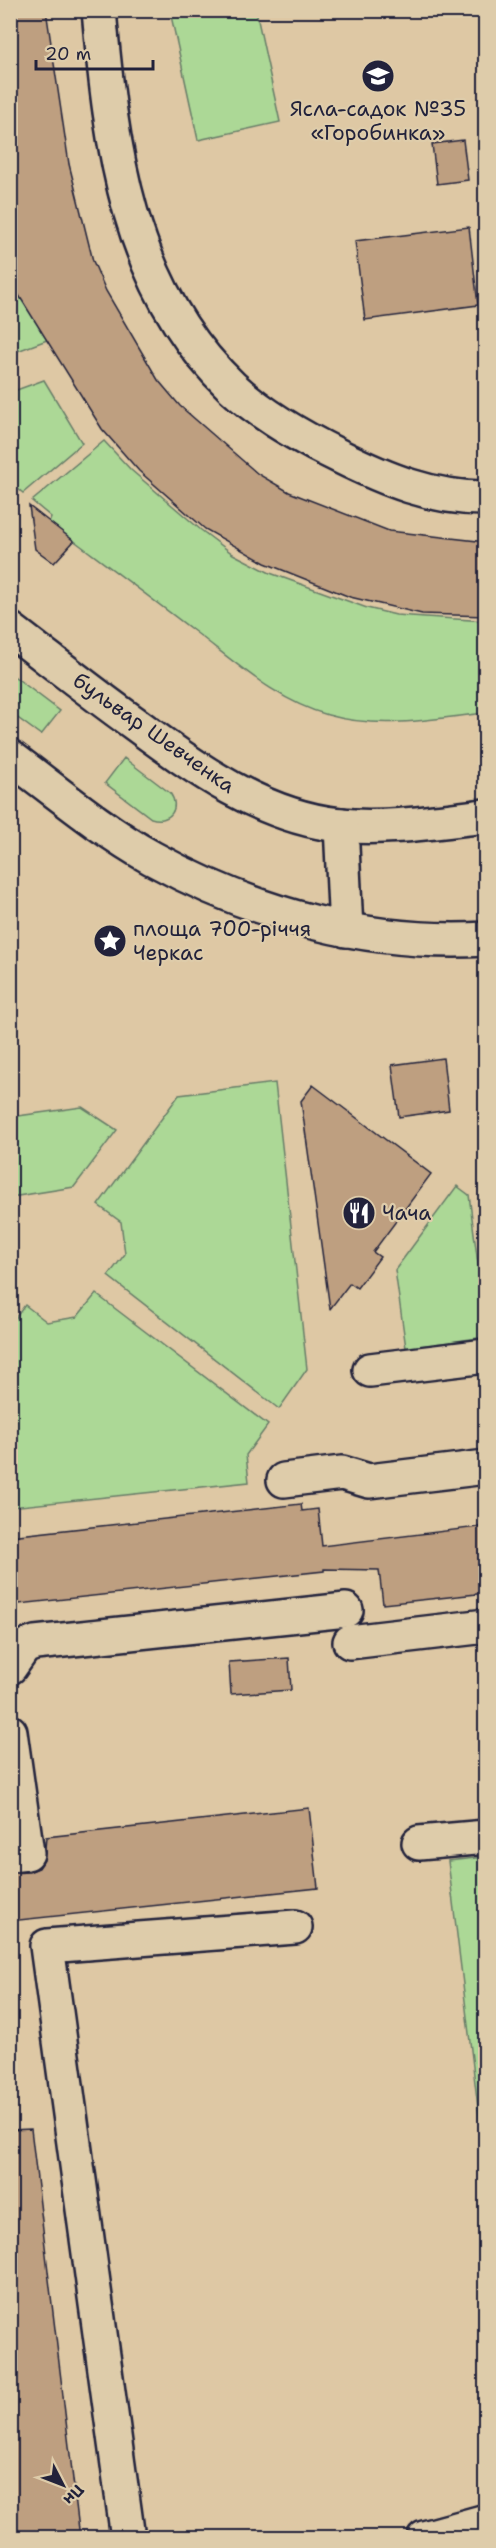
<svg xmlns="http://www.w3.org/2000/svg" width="496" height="2548" viewBox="0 0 496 2548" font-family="'Shantell Sans',sans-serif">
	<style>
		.green { fill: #acd896; stroke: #677d68; stroke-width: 1.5 }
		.building { fill: #be9f80; stroke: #22223b; stroke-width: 1.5 }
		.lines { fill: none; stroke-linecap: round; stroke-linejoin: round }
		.minor-casing { stroke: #22223b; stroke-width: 38 }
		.major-casing { stroke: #22223b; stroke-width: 38 }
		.minor { stroke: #deccaa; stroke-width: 33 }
		.major { stroke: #deccaa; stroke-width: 33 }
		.labels { text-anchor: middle; stroke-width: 4.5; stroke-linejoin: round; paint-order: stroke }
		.poi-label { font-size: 21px; fill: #22223b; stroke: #deccaa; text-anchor: start }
		.street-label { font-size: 21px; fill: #22223b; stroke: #deccaa }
	</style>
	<rect width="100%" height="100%" fill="#dec8a4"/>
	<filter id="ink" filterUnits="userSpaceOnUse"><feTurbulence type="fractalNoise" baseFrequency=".0167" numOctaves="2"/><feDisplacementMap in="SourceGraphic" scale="12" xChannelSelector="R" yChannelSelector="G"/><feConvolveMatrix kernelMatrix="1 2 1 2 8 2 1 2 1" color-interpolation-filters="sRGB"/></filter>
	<g filter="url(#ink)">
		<g class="green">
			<path d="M170,11h86l24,111 -82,18z"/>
			<path d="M10,241l37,99 -35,13 -2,-12z"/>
			<path d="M44,380l38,63 -59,50 -12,-10 -1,-74 3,-1 -2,-16z"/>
			<path d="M104,441l27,29 70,60 32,24 37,19 97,35 29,7 89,6v92c-52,6 -105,17 -157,2 -50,-13 -94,-54 -134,-84 -48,-37 -97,-73 -145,-109l2,-5 -19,-16z"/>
			<path d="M11,674l49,37 -19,24 -30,-22z"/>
			<path d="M124,758l46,35c11,15 0,31 -19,25l-46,-35z"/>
			<path d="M275,1083l32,286 -28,40 -171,-133 17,-22 -4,-32 -23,-17 81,-110z"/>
			<path d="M82,1107l35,23 -43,57 -63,10v-80z"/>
			<path d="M457,1186l12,9 16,123v19l-79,11 -11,-78z"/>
			<path d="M96,1294l172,131 -22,30 3,27 -238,25v-183l14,-19 22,17 30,-5z"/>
			<path d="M485,1857h1l-1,308 -37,-304z"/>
		</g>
		<g class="building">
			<path d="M10,10h36l23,154 24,97 13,30 52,89 22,26 78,68 31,18 100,39 97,11v74l-64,-2 -72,-17 -85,-34 -60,-34 -66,-58 -37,-42 -92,-148z"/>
			<path d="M463,140l5,40 -31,4 -5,-40z"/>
			<path d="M469,227l9,78 -113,15 -10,-79z"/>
			<path d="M29,506l45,35 -20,22 -19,-14z"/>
			<path d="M443,1058l6,52 -50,7 -7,-52z"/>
			<path d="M313,1085l118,89 -58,78 7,5 -23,31 -7,-5 -20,26 -29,-208z"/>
			<path d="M301,1504l1,7 16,-2 4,37 164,-20v67l-103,11 -4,-34 -55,-1v2l-314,34v-69z"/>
			<path d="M289,1658l2,32 -60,4 -2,-32z"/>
			<path d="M309,1808l9,80 -308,33v-48l19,-1 10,-4 5,-8 2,-23z"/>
			<path d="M31,2129l49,409h-70v-408z"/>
		</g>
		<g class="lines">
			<g class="minor-casing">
				<g id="minor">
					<path d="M99,10c12,136 28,277 133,377 30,28 70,51 107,69 46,23 94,43 147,42"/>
					<path d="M370,1370l116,-14"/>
					<path d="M284,1480l58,-7 27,8 117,-14"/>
					<path d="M350,1642l136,-16"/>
					<path d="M10,1667l14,-20 11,-4 311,-33"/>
					<path d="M10,1732l17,121 -17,2"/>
					<path d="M419,1843l67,-6"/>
					<path d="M128,2538l-81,-592 248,-19"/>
					<path d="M424,2538l62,-17"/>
				</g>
			</g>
			<g class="major-casing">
				<g id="major">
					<path d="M10,629c42,32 82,64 124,94 61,45 128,94 206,102 46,5 100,-4 146,-9"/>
					<path d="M10,757c47,35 92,73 142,101 102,56 217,88 334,81"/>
					<path d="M341,825l5,105"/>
				</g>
			</g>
			<use href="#minor" class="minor"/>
			<use href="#major" class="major"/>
		</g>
	</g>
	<defs>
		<g id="school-disc" transform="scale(1.725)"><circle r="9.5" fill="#22223b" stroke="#deccaa"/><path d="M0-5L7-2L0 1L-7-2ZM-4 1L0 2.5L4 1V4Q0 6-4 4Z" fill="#fff"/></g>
		<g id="sight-disc" transform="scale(1.725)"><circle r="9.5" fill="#22223b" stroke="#deccaa"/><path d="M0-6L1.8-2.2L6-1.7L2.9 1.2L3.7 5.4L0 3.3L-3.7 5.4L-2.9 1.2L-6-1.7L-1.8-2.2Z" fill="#fff"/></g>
		<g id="restaurant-disc" transform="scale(1.725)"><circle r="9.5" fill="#22223b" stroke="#deccaa"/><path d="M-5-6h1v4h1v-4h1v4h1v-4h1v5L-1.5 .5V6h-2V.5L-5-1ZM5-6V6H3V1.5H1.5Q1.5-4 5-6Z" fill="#fff"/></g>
	</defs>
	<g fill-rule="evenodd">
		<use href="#school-disc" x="378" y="76"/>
		<use href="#sight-disc" x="110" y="941"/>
		<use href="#restaurant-disc" x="359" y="1213"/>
	</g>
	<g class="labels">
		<g class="poi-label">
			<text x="378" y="116" text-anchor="middle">Ясла-садок №35<tspan x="378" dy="24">«Горобинка»</tspan></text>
			<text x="133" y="936">площа 700-річчя<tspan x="133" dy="24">Черкас</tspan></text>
			<text x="382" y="1220">Чача</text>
		</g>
		<g class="street-label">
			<text transform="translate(154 733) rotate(35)" y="7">бульвар Шевченка</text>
		</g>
	</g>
	<rect width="496" height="2548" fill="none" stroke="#deccaa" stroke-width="36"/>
	<rect x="18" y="18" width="460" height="2512" fill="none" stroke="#22223b" stroke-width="2" filter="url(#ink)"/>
	<g transform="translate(63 2485) rotate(132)" stroke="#deccaa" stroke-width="4.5" paint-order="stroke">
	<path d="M0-4.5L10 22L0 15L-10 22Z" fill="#22223b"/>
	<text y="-9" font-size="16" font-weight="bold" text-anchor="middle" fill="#22223b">Пн</text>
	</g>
	<path d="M36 60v9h117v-9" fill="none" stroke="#22223b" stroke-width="3"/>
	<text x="45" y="60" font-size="18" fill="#22223b" stroke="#deccaa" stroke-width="4.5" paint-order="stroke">20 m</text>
</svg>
